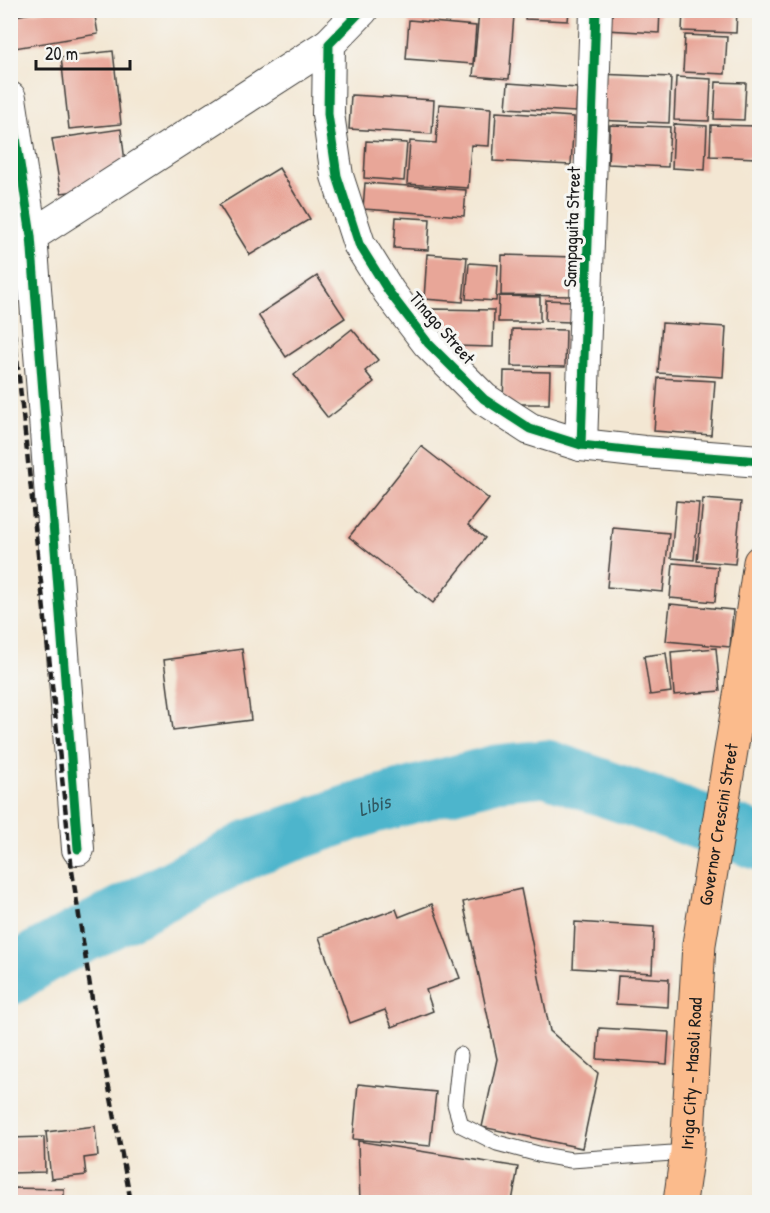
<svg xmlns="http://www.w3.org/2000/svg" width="770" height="1213" viewBox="0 0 770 1213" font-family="'Patrick Hand',sans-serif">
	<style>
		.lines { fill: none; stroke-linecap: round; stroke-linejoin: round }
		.river { stroke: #4eb5cc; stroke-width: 57 }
		.building { fill: #e8a698 }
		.service-casing { stroke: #3c3a37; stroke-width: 17 }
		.minor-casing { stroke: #3c3a37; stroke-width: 34 }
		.primary-casing { stroke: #3c3a37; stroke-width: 35 }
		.service { stroke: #fff; stroke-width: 15 }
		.minor { stroke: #fff; stroke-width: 32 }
		.primary { stroke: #fbbb8c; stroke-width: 33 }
		.rail { stroke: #1c1c1c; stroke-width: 4.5; stroke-dasharray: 9 4.5; stroke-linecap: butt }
		.cycleway-casing { stroke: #f6f6f2; stroke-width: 13 }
		.cycleway { stroke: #00873e; stroke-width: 9 }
		.labels { text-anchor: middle; stroke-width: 6; stroke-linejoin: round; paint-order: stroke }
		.street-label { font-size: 18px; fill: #1c1c1c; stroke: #f6f6f2 }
		.water-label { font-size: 20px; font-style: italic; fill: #305962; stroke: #f6f6f2 }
	</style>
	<rect width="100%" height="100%" fill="#f6f6f2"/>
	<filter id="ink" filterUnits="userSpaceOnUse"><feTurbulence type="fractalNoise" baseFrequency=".0167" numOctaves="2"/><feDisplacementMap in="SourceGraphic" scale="12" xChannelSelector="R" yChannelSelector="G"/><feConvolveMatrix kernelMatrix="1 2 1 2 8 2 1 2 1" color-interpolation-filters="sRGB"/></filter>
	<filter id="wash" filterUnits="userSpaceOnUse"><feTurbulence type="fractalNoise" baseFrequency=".008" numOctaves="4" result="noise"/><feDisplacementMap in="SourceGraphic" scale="24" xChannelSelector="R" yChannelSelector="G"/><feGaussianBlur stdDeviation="1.35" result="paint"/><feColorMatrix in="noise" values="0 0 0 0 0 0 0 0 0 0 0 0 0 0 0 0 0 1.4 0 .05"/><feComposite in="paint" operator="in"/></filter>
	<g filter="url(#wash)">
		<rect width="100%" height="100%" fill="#f3e7d3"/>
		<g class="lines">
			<path class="river" id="s1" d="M10,977l30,-20 213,-110 117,-41 126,-33 50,-5 214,74"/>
		</g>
		<g id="blocks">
			<g class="building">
				<path d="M47,10h47l4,24 -83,14 -5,-31z"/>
				<path d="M526,10h43l-1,11 -43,-2z"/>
				<path d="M607,10h53l-1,23 -53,-3z"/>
				<path d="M683,10h54l-1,23 -54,-2z"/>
				<path d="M479,12l35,3 -5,64 -36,-3z"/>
				<path d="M409,20l67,6 -3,38 -67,-5z"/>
				<path d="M685,35l42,2 -2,37 -42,-2z"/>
				<path d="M113,51l8,73 -52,5 -8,-72z"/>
				<path d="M597,74l74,3 -2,46 -75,-3z"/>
				<path d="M676,77l35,2 -2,42 -35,-1z"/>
				<path d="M716,82l30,1 -2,37 -30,-1z"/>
				<path d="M508,83l69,5 -1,24 -70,-4z"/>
				<path d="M351,95l83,5 -2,34 -83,-5z"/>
				<path d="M439,104l52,4 -2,38 -18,-1 -3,43 -61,-4 3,-43 26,2z"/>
				<path d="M496,112l78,5 -3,48 -78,-4z"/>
				<path d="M674,124l33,2 -2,44 -33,-2z"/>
				<path d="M610,125l60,2 -2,40 -60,-3z"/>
				<path d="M711,125l46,1 -1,32 -46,-2z"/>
				<path d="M121,129l4,33 -32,27 -32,4 -9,-54z"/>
				<path d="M366,141l41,2 -3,38 -40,-3z"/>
				<path d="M279,168l31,51 -60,36 -31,-50z"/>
				<path d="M365,183l101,7 -2,26 -101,-7z"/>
				<path d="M396,217l34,2 -2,31 -34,-2z"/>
				<path d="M427,254l40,3 -4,45 -39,-3z"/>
				<path d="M502,255l72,2 -1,39 -72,-1z"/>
				<path d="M469,263l29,2 -2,36 -30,-2z"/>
				<path d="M317,276l28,42 -59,39 -28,-42z"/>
				<path d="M499,296l41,1v25h-42z"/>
				<path d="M546,300l25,1 -1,21 -25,-1z"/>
				<path d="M432,309l62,1 -1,37 -39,-1 -22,-21z"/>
				<path d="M662,323l64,4 -3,50 -65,-4z"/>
				<path d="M352,329l26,31 -13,11 9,11 -46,36 -34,-43z"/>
				<path d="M512,329l54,1 -1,37 -54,-1z"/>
				<path d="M504,371l46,1 -1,32h-46z"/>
				<path d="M658,378l57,3 -4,54 -57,-4z"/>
				<path d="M10,417l5,22 -5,1z"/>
				<path d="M421,446l68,53 -21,26 17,13 -52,65 -84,-66z"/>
				<path d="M703,499l38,3 -6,62 -38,-3z"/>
				<path d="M676,501l23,2 -5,57 -23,-2z"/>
				<path d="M613,528l56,5 -6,59 -56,-5z"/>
				<path d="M673,563l45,4 -3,35 -45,-4z"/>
				<path d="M670,604l63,6 -3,37 -64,-6z"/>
				<path d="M716,648l4,43 -46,4 -3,-43z"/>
				<path d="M242,649l9,71 -78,10 -9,-70z"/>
				<path d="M666,653l5,39 -21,3 -6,-39z"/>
				<path d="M521,889l29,142 48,42 -16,75 -100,-21 15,-68 -34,-157z"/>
				<path d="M432,904l28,74 -34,12 7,21 -41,16 -7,-17 -35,13 -31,-86 77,-28 3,8z"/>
				<path d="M575,922l79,5 -2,46 -79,-5z"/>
				<path d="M618,976l51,3 -1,28 -52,-3z"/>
				<path d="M599,1028l70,4 -2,32 -70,-5z"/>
				<path d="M358,1084l78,8 -6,54 -77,-7z"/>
				<path d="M95,1126l3,30 -14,2 2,17 -35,4 -5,-47z"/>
				<path d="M44,1137l1,35 -35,1v-35z"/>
				<path d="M358,1141l160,26 -6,35h-152z"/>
				<path d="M10,1188l54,1v13h-54z"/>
			</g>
		</g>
	</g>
	<g filter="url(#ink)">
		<use href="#blocks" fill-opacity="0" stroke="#3c3a37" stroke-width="1.5"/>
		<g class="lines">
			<g class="service-casing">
				<path id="service" d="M460,1055l-5,49 6,21 36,18 45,12 29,5 116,-8"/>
			</g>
			<g class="minor-casing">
				<g id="minor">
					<path d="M362,10l-33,34 -1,70 9,62 22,68 30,48 39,51 56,56 46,30 51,16 63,7 116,9"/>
					<path d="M10,98l21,138 47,613"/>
					<path d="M31,236l298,-192"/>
					<path d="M581,445l15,-435"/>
				</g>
			</g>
			<g class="primary-casing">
				<g id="primary">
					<path id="s2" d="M680,1202l7,-50 12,-208 41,-248 20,-134"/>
				</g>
			</g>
			<use href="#service" class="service"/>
			<use href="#minor" class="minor"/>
			<use href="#primary" class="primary"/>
			<path class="rail" d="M10,294l62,577 20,128 39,203"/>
			<g class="cycleway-casing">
				<g id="cycleway">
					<path d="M362,10l-33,34 -1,70 9,62 22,68 30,48 39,51 56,56 46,30 51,16 63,7 116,9"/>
					<path d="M10,98l21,138 47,613"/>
					<path d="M581,445l15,-435"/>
				</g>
			</g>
			<use href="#cycleway" class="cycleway"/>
		</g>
	</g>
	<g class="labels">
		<g class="street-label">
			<text transform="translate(572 227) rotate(-88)" y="6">Sampaguita Street</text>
			<text transform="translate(442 328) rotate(49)" y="6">Tinago Street</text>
			<text dy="6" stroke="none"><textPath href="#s2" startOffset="380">Governor Crescini Street</textPath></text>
			<text dy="6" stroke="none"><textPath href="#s2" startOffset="129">Iriga City - Masoli Road</textPath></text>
		</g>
		<g class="water-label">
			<text dy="7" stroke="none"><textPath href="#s1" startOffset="404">Libis</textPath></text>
		</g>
	</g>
	<rect width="770" height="1213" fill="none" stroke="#f6f6f2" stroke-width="36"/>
	<path d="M36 60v9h94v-9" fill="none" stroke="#1c1c1c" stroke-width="3"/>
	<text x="45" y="60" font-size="18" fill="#1c1c1c" stroke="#f6f6f2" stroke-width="4.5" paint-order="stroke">20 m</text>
</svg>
